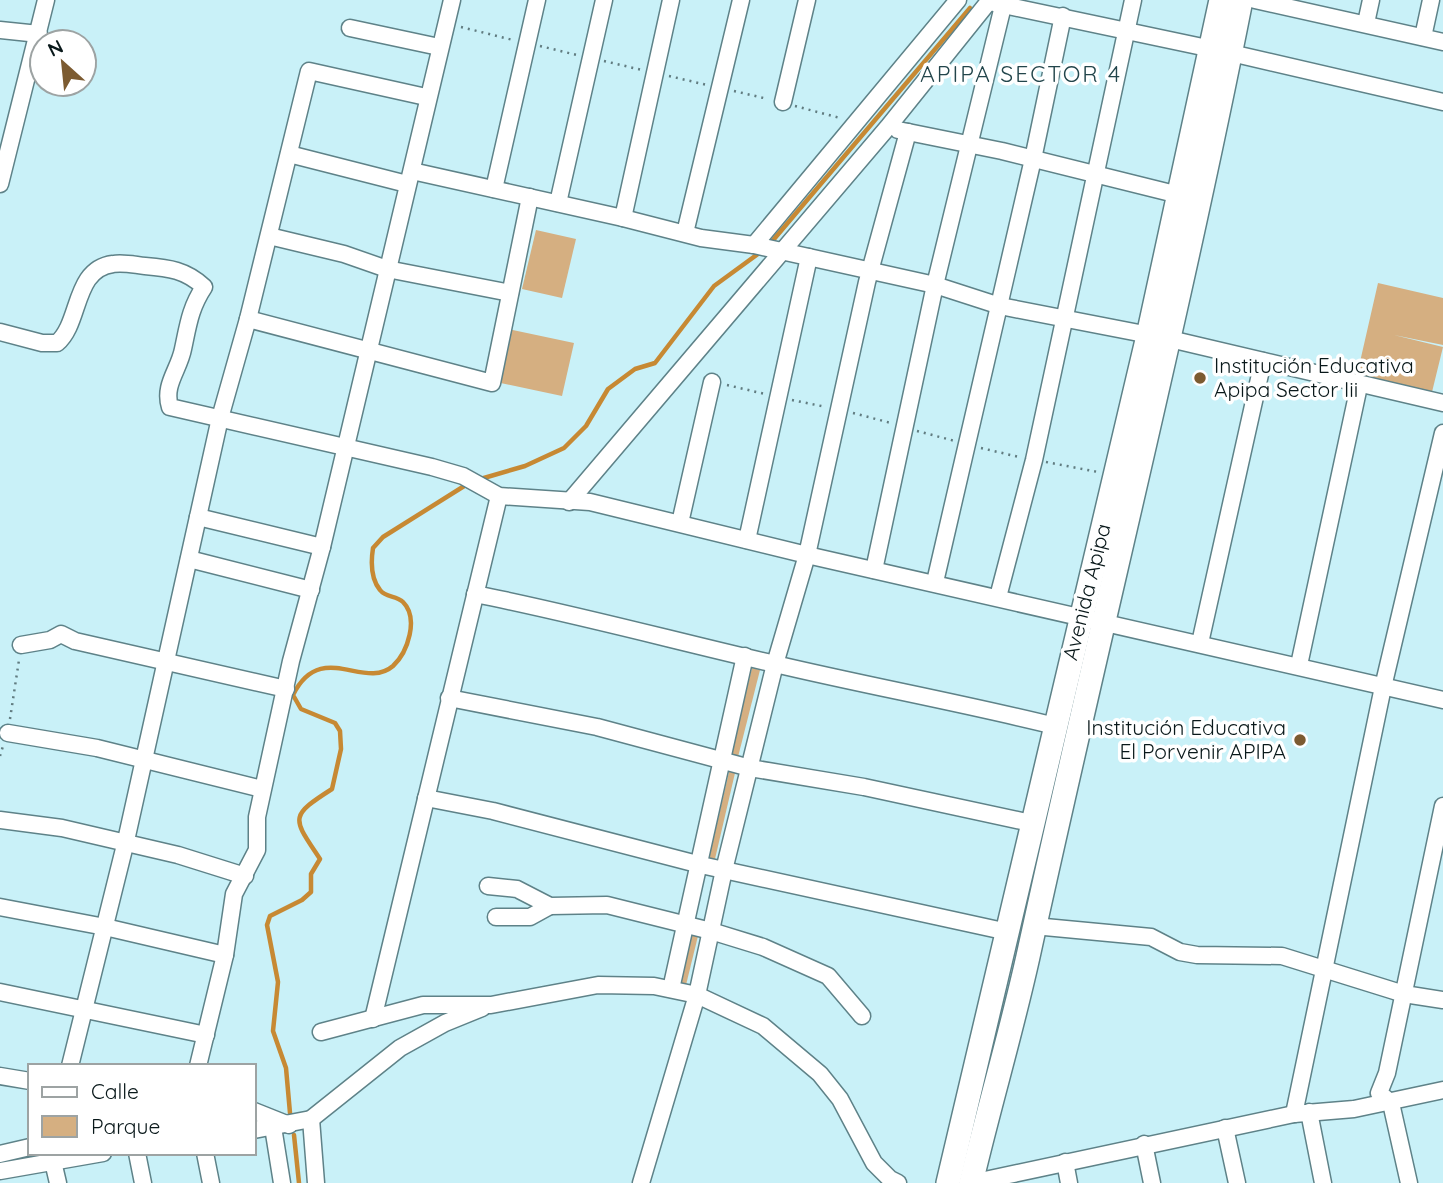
<svg xmlns="http://www.w3.org/2000/svg" width="1443" height="1183" viewBox="0 0 1443 1183" font-family="Quicksand,sans-serif">
	<style>
		.green { fill: #d5af81 }
		.lines { fill: none; stroke-linecap: round; stroke-linejoin: round }
		.stream { stroke: #c78933; stroke-width: 4.5 }
		.street-casing { stroke: #5e8288; stroke-width: 19 }
		.secondary-casing { stroke: #5e8288; stroke-width: 26 }
		.path { stroke: #617c80; stroke-width: 2.5; stroke-dasharray: 2 5; stroke-linecap: butt }
		.street { stroke: #fff; stroke-width: 16 }
		.secondary { stroke: #fff; stroke-width: 23 }
		.poi-dot { fill: #7c5b31; stroke: #fff; stroke-width: 2.5 }
		.labels { text-anchor: middle; stroke-width: 7; stroke-linejoin: round; paint-order: stroke }
		.poi-label { font-size: 21px; fill: #09181a; stroke: #fff; text-anchor: start }
		.street-label { font-size: 21px; fill: #09181a; stroke: #fff }
		.neighbourhood-label { font-size: 23px; letter-spacing: 2px; fill: #22454b; stroke: #fff }
	</style>
	<rect width="100%" height="100%" fill="#c9f1f8"/>
	<g class="green">
		<path d="M536,230l40,9 -14,59 -40,-9z"/>
		<path d="M1378,283l65,15v47l-49,-10 49,12 -11,45 -75,-17z"/>
		<path d="M508,329l66,14 -12,53 -66,-14z"/>
		<path d="M752,668l8,2 -22,87 -8,-2z"/>
		<path d="M729,772l6,1 -20,86 -6,-1z"/>
		<path d="M692,934l6,2 -12,49 -7,-2z"/>
	</g>
	<g class="lines">
		<g class="stream">
			<path d="M769,245l201,-237"/>
			<path d="M477,480l48,-14 39,-18 22,-22 22,-37 27,-20 20,-6 59,-77 48,-35"/>
			<path d="M290,1113l-4,-45 -13,-37 5,-49 -11,-57 3,-9 32,-16 9,-8v-18l9,-15c-27,-41 -32,-42 12,-70l9,-40 -1,-18 -5,-8 -34,-14 -8,-14c28,-56 71,-4 100,-29 15,-14 26,-48 10,-64 -7,-7 -17,-4 -23,-12 -9,-11 -9,-29 -7,-42l10,-11 86,-54"/>
			<path d="M294,1135l5,48"/>
		</g>
		<g class="street-casing">
			<g id="street">
				<path d="M1255,0l188,42"/>
				<path d="M994,3l237,50 212,49"/>
				<path d="M1366,23l5,-23"/>
				<path d="M350,28l89,19"/>
				<path d="M0,30l39,4"/>
				<path d="M1423,37l8,-37"/>
				<path d="M783,102l24,-102"/>
				<path d="M898,130l104,21 177,44"/>
				<path d="M289,154l118,30"/>
				<path d="M412,171l211,47 78,20 53,7 181,40 65,21 170,33 273,64"/>
				<path d="M0,184l46,-184"/>
				<path d="M494,189l43,-189"/>
				<path d="M558,203l46,-203"/>
				<path d="M623,218l48,-218"/>
				<path d="M685,233l56,-233"/>
				<path d="M269,236l75,18 43,15 123,24"/>
				<path d="M754,245l204,-245"/>
				<path d="M248,319l244,64 38,-186"/>
				<path d="M0,332l42,11h15c24,-20 16,-74 56,-79 10,-2 22,1 32,2 24,2 41,4 59,21 -14,21 -16,39 -21,62 -4,21 -20,36 -13,58l262,60 31,9 36,20 91,6 217,53 636,145"/>
				<path d="M569,502l319,-375 102,-127"/>
				<path d="M198,517l124,30"/>
				<path d="M680,523l32,-141"/>
				<path d="M747,540l62,-283"/>
				<path d="M189,559l122,31"/>
				<path d="M874,570l61,-285 68,-279"/>
				<path d="M935,582l98,-423 30,-143"/>
				<path d="M475,594c101,20 200,47 300,70 93,22 187,39 280,62"/>
				<path d="M998,597l36,-137 99,-460"/>
				<path d="M1200,643l63,-282"/>
				<path d="M21,645l29,-5 11,-6 14,7 211,48"/>
				<path d="M1299,665l60,-279"/>
				<path d="M449,698l148,29 153,41 114,19 167,36"/>
				<path d="M8,733l89,15 165,41"/>
				<path d="M426,798l67,13 208,54 307,67"/>
				<path d="M0,820l62,8 116,27 67,21"/>
				<path d="M488,886l29,3 33,17 57,-1 104,26 52,16 65,29 34,40"/>
				<path d="M0,907l105,20 120,28"/>
				<path d="M496,917h34l20,-11"/>
				<path d="M1034,926l117,11 29,15 17,3 85,1 122,38 39,6"/>
				<path d="M671,989l74,-333"/>
				<path d="M0,992l206,43"/>
				<path d="M373,1019l126,-523"/>
				<path d="M321,1032l102,-27h68l107,-20 56,1 43,9 66,31 57,48 20,25 34,64 16,16 8,4"/>
				<path d="M70,1066l55,-221 95,-427 28,-99 61,-248 117,26"/>
				<path d="M198,1066l27,-111 9,-61 23,-44v-33l34,-156 31,-114 130,-547"/>
				<path d="M0,1076l30,5"/>
				<path d="M254,1111l35,14"/>
				<path d="M1309,1112l14,71"/>
				<path d="M1294,1114l89,-427 60,-254"/>
				<path d="M311,1119l5,64"/>
				<path d="M273,1127l9,56"/>
				<path d="M1225,1128l12,55"/>
				<path d="M254,1130l57,-11 89,-71 45,-25 37,-15"/>
				<path d="M1144,1144l8,39"/>
				<path d="M51,1153l7,30"/>
				<path d="M137,1153l6,30"/>
				<path d="M205,1153l6,30"/>
				<path d="M0,1154l30,-7"/>
				<path d="M1065,1162l4,21"/>
				<path d="M0,1171l103,-18"/>
				<path d="M641,1183l56,-188 27,-125 51,-206 32,-109 60,-273 41,-150"/>
				<path d="M971,1183l323,-69 60,-5 89,-19"/>
				<path d="M1409,1183l-18,-80 -12,-10 8,-20 56,-267"/>
			</g>
		</g>
		<g class="secondary-casing">
			<g id="secondary">
				<path d="M948,1183l200,-847 73,-336"/>
				<path d="M971,1183c18,-77 41,-153 58,-231 69,-317 149,-633 212,-952"/>
			</g>
		</g>
		<g class="path">
			<path d="M461,27l52,13"/>
			<path d="M540,46l37,9"/>
			<path d="M604,61l38,9"/>
			<path d="M669,76l38,9"/>
			<path d="M734,91l34,8"/>
			<path d="M795,106l45,12"/>
			<path d="M727,385l38,9"/>
			<path d="M792,400l34,7"/>
			<path d="M853,413l38,10"/>
			<path d="M917,431l38,10"/>
			<path d="M981,448l38,9"/>
			<path d="M1046,462l52,10"/>
			<path d="M10,719l9,-59"/>
			<path d="M0,756l3,-10"/>
		</g>
		<use href="#street" class="street"/>
		<use href="#secondary" class="secondary"/>
	</g>
	<g class="poi-dot">
		<circle cx="1200" cy="378" r="7"/>
		<circle cx="1300" cy="740" r="7"/>
	</g>
	<g class="labels">
		<g class="poi-label">
			<text x="1214" y="373">Institución Educativa<tspan x="1214" dy="24">Apipa Sector Iii</tspan></text>
			<text x="1286" y="735" text-anchor="end">Institución Educativa<tspan x="1286" dy="24">El Porvenir APIPA</tspan></text>
		</g>
		<g class="street-label">
			<text transform="translate(1087 592) rotate(-76)" y="7">Avenida Apipa</text>
		</g>
		<g class="neighbourhood-label">
			<text x="1021" y="82">APIPA SECTOR 4</text>
		</g>
	</g>
	<rect x="28" y="1064" width="228" height="91" fill="#ffffff" stroke="#9da3a3" stroke-width="2"/>
	<rect x="42" y="1087" width="35" height="10" fill="#ffffff" stroke="#9da3a3" stroke-width="2"/>
	<text x="91" y="1099" font-size="21" fill="#09181a">Calle</text>
	<rect x="42" y="1116" width="35" height="21" fill="#d5af81" stroke="#9da3a3" stroke-width="2"/>
	<text x="91" y="1134" font-size="21" fill="#09181a">Parque</text>
	<g transform="translate(63 63) rotate(333)"><circle r="33" fill="#ffffff" stroke="#9da3a3" stroke-width="2"/>
	<path d="M0-5L12 26L0 18L-12 26Z" fill="#7c5b31"/>
	<text y="-10" font-size="19" font-weight="bold" text-anchor="middle" fill="#09181a">N</text>
	</g>
</svg>
